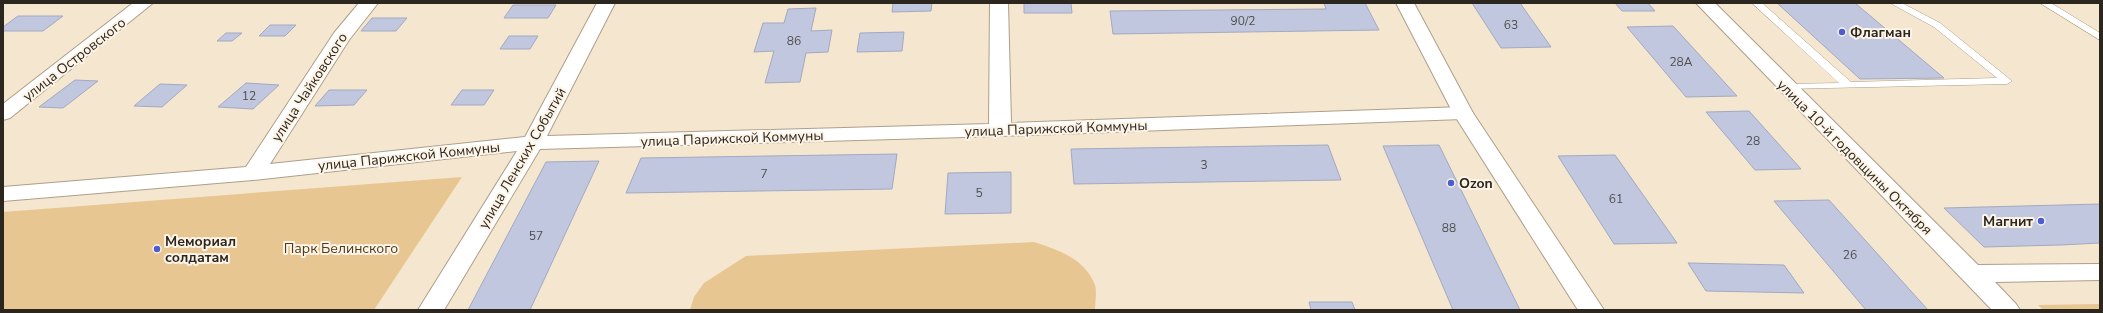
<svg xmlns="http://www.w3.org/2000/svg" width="2103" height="313" viewBox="0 0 2103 313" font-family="'Nunito Sans',sans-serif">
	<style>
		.green { fill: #e7c691 }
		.building { fill: #c0c7de; stroke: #a2a9c0 }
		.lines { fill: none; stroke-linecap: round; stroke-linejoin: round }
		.service-casing { stroke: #ad9f8a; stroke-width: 1 }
		.minor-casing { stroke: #ad9f8a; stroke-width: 2 }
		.tertiary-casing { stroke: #ad9f8a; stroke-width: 2 }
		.service { fill: #fff; fill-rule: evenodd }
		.minor { fill: #fff; fill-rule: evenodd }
		.tertiary { fill: #fff; fill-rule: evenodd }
		.poi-dot { fill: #4c5cd1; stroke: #fdf4e7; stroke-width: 1.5 }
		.labels { text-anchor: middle; stroke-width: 4; stroke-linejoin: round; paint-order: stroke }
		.number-label { font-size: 12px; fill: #504e4e }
		.poi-label { font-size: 14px; font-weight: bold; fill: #2b261e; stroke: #fdf4e7; text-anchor: start }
		.street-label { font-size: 14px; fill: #2b261e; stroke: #fdf4e7 }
		.park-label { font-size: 14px; fill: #4e3b1b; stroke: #fdf4e7 }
	</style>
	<rect width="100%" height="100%" fill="#f5e6d0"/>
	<g class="green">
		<path d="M462,177l-88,133h-371v-98z"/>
		<path d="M1034,242c25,8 51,17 61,43 2,7 0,18 0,25h-405l4,-13 10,-14 42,-27z"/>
		<path d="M2100,304v6h-57l-5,-5z"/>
	</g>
	<g class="building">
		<path d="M893,3h39l-1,8 -39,1z"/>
		<path d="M1024,3h47l1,10h-48z"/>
		<path d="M1324,3h41l14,27 -266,4 -3,-23 216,-2z"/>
		<path d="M1472,3h48l31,44 -50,1z"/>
		<path d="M1615,3h33l7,8h-33z"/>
		<path d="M1777,3h78l89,75 -84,1z"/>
		<path d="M513,5h43l-8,13h-44z"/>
		<path d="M816,8l-5,23 21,-1 -4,22 -22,1 -6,29 -35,1 9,-32 -20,1 9,-29h21l4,-14z"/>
		<path d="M18,16h45l-20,15h-40v-4z"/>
		<path d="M372,18h35l-11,13h-35z"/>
		<path d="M270,25h26l-11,11h-26z"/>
		<path d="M1673,26l64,70 -51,1 -59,-70z"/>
		<path d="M904,32l-2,19 -45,1 3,-19z"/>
		<path d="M226,33h16l-10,8h-15z"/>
		<path d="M509,36h29l-8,13h-30z"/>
		<path d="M75,80l23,1 -35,27 -24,-1z"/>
		<path d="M246,83l33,2 -26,24 -35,-2z"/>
		<path d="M160,84l27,1 -25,22 -28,-1z"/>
		<path d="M329,90h38l-13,15 -39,1z"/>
		<path d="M462,90h32l-10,15h-33z"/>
		<path d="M1749,111l52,58 -46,1 -49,-58z"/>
		<path d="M1328,145l13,35 -267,4 -3,-35z"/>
		<path d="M1439,145l81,165h-67l-70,-164z"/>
		<path d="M897,154l-5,35 -266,4 15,-35z"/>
		<path d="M1615,155l62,88 -63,1 -56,-88z"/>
		<path d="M599,161l-69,149h-62l78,-148z"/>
		<path d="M1011,172v41l-66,1 3,-41z"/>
		<path d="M1829,200l99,110h-62l-92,-109z"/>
		<path d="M2100,204v39l-39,2 -77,2 -40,-39z"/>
		<path d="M1688,263l96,2 20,28 -98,-2z"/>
		<path d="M1309,302h43l3,8h-44z"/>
	</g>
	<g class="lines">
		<g class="service-casing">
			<g id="service">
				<path d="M1752,3h10l89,79 146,-4 -63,-51 -44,-24h12l38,20 72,58 -5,3 -224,5 -1,-2 1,-2 4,-1 52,-1z"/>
				<path d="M2040,3h11l49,30v7z"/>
			</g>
		</g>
		<g class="minor-casing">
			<g id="minor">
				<path d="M133,3h20l-143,115 -7,2v-16z"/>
				<path d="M359,3h19l-29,37 -79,124 255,-27 72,-134h18l-68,133 442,-12 1,-121h18l3,120 452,-16 7,2 3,4 -3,4 -7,2 -463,17 -460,13 -96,161h-26l99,-159 -264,29 -250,21v-14l243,-20 88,-134z"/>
				<path d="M1696,3h19l263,262 122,-1v16l-105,2 21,22 4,6h-28z"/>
			</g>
		</g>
		<g class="tertiary-casing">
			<path id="tertiary" d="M1396,3h18l59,110 131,197h-26l-125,-197z"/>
		</g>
		<use href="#service" class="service"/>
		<use href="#minor" class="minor"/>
		<use href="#tertiary" class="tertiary"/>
	</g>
	<g class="poi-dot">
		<circle cx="1842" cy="32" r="4"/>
		<circle cx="1451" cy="183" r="4"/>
		<circle cx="2041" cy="221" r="4"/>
		<circle cx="157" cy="249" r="4"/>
	</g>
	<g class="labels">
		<g class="number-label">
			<text x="1243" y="25">90/2</text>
			<text x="1511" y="29">63</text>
			<text x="794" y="45">86</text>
			<text x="1681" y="66">28А</text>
			<text x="249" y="100">12</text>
			<text x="1753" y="145">28</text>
			<text x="1204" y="169">3</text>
			<text x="764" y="178">7</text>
			<text x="979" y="197">5</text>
			<text x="1616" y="203">61</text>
			<text x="1449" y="232">88</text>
			<text x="536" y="240">57</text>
			<text x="1850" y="259">26</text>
		</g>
		<g class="poi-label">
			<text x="1850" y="37">Флагман</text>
			<text x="1459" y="188">Ozon</text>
			<text x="2033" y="226" text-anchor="end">Магнит</text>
			<text x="165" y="246">Мемориал<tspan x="165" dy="16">солдатам</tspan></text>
		</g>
		<g class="street-label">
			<text transform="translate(74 59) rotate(-38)" y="5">улица Островского</text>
			<text transform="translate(309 87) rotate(-57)" y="5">улица Чайковского</text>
			<text transform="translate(1056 128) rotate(-2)" y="5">улица Парижской Коммуны</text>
			<text transform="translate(732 138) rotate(-2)" y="5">улица Парижской Коммуны</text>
			<text transform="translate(409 156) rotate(-6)" y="5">улица Парижской Коммуны</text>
			<text transform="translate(1855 157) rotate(45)" y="5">улица 10-й годовщины Октября</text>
			<text transform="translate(522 158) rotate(-60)" y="5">улица Ленских Событий</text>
		</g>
		<g class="park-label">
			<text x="341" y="253">Парк Белинского</text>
		</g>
	</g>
	<rect width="2103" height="313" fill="none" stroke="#2b261e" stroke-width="8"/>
</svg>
